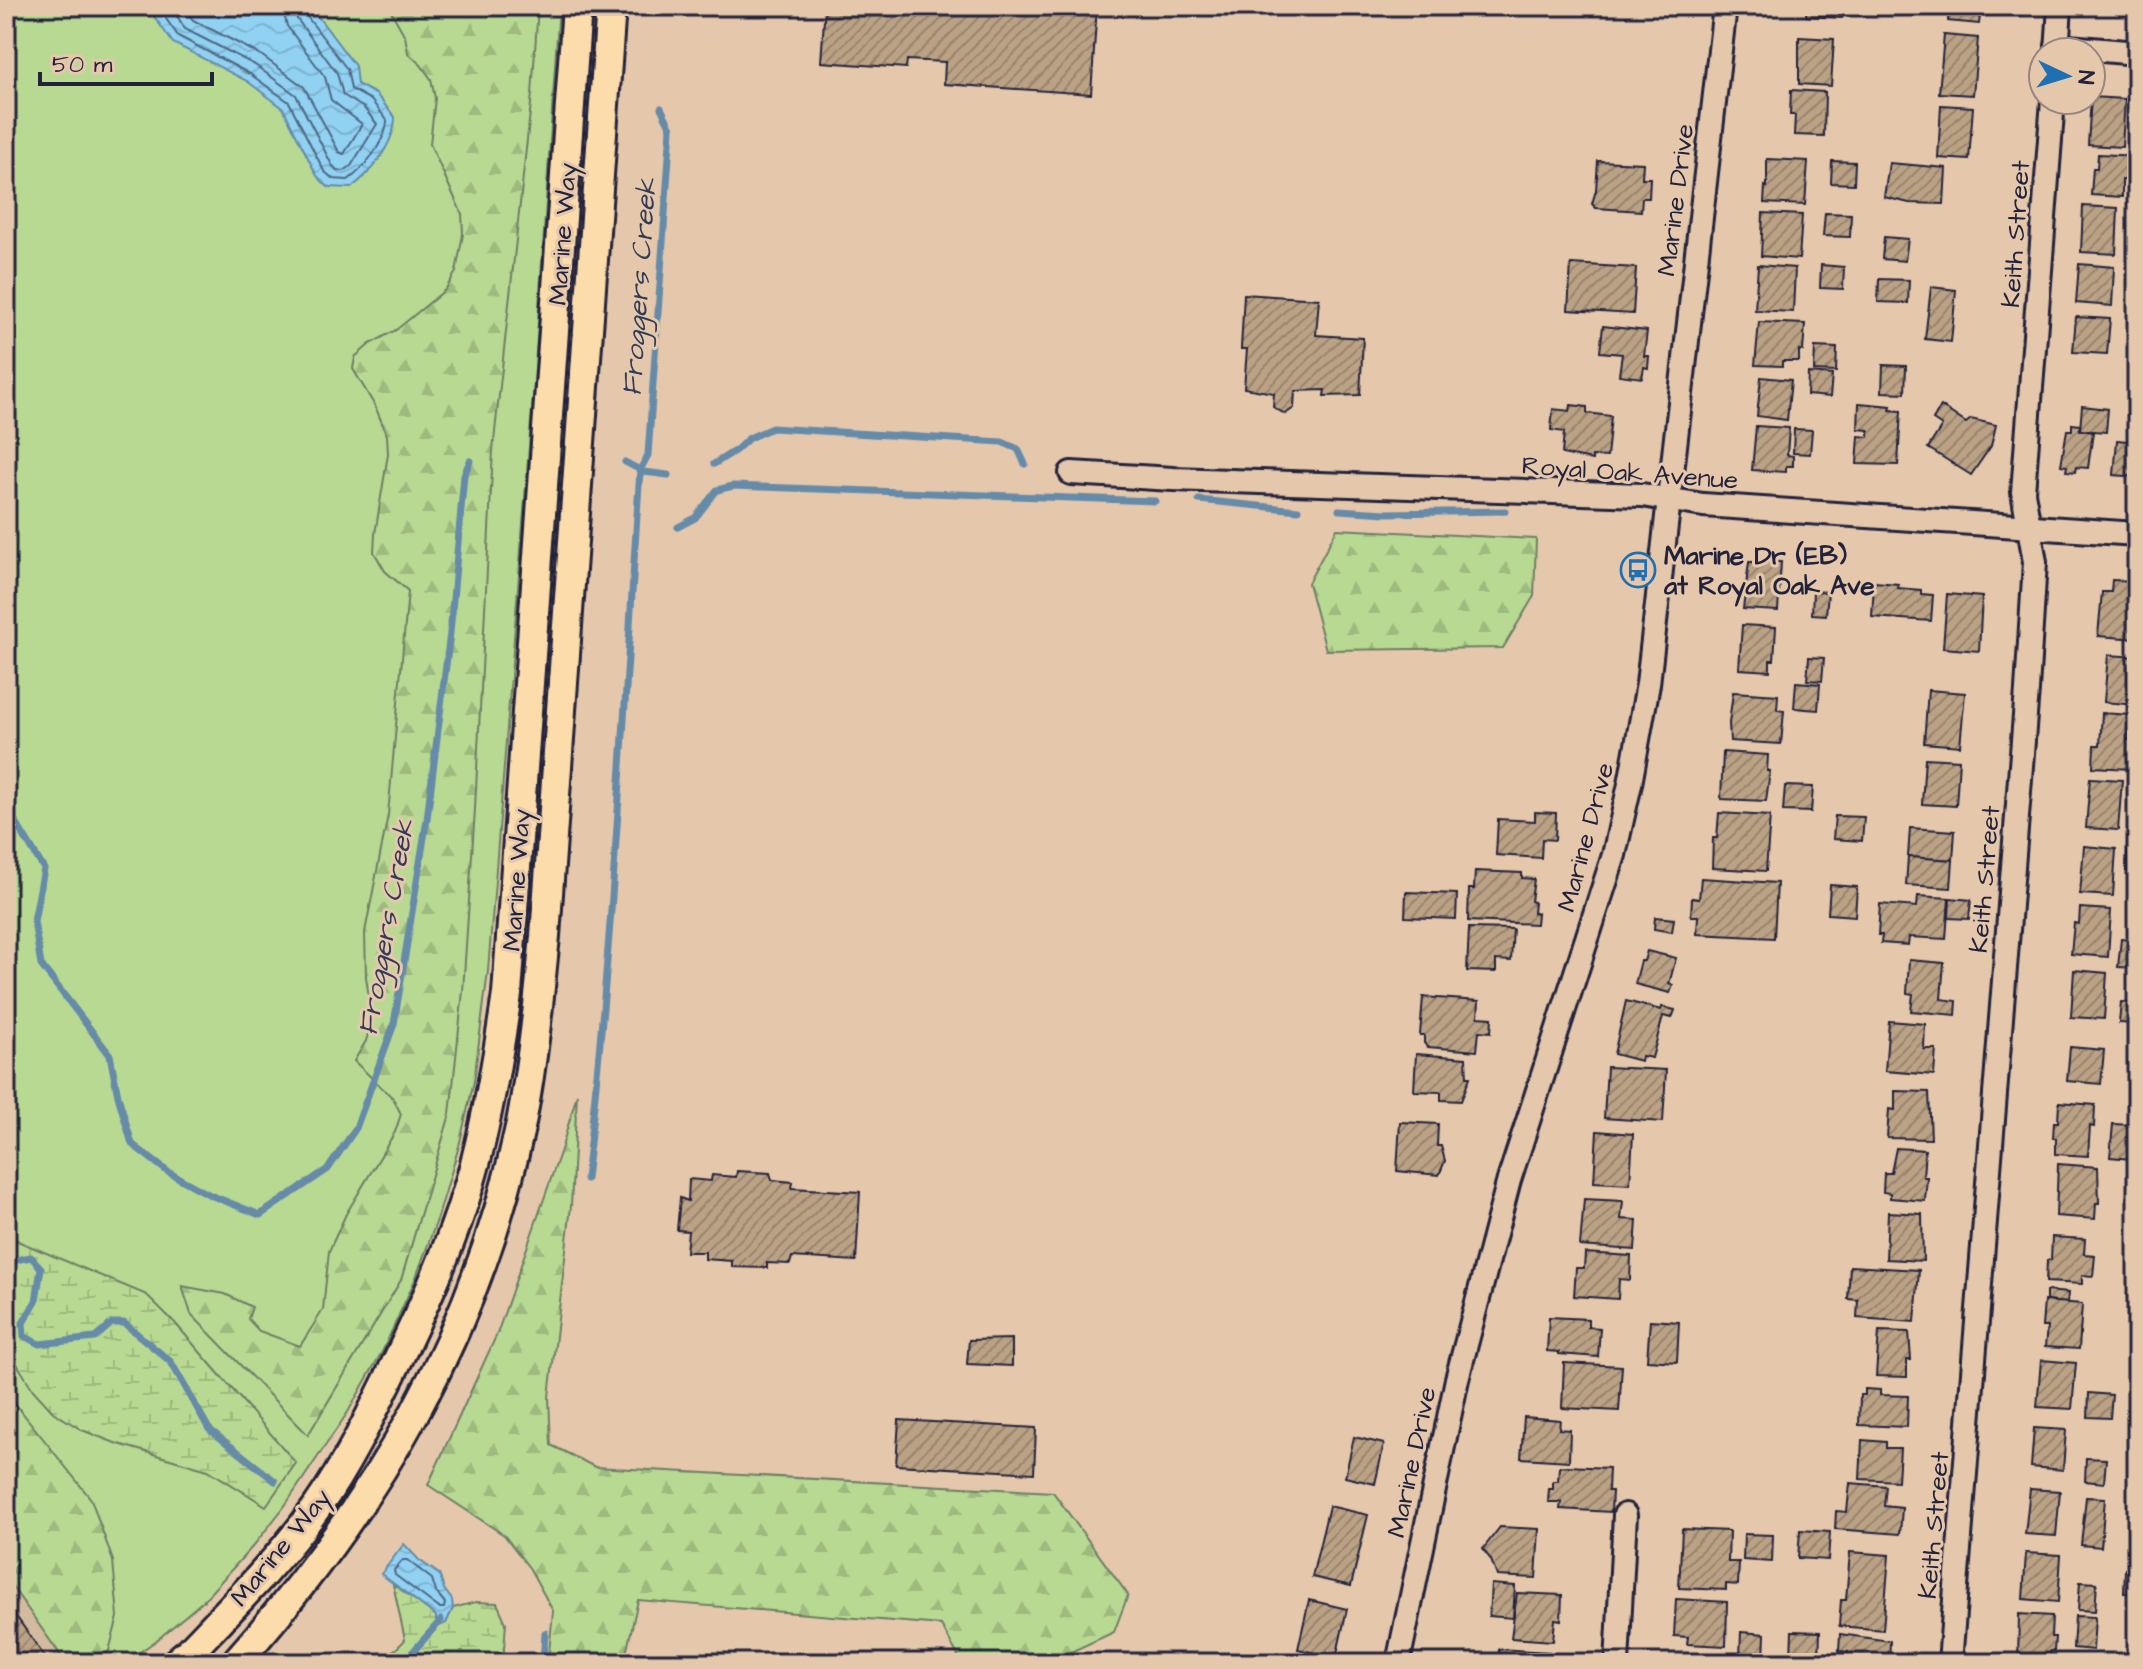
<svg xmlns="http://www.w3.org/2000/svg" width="2143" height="1669" viewBox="0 0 2143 1669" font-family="'Architects Daughter',sans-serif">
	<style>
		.built { fill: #d4ba9e }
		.grass { fill: #b8d992; stroke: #6d7e66; stroke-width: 2 }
		.forest { fill: url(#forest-firs); stroke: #6d7e66; stroke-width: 2 }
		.wetland { fill: url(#wetland-marsh); stroke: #6d7e66; stroke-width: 2 }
		.water { fill: url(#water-waves); stroke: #658ba9; stroke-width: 2 }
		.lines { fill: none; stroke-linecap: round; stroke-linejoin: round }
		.shore { stroke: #4e6884; stroke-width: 2 }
		.stream { stroke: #658ba9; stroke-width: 7 }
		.building { fill: url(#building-hatch); stroke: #22223b; stroke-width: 2 }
		.minor-casing { stroke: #22223b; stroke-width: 28 }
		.major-casing { stroke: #22223b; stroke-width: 34 }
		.minor { stroke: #e5c8ac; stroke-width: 22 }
		.major { stroke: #fddcac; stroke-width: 28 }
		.labels { text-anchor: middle; stroke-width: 6; stroke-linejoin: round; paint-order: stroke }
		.street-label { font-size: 26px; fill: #22223b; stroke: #e5c8ac }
		.poi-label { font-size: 26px; font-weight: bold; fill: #22223b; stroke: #e5c8ac; text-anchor: start }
		.water-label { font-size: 28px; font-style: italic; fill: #333c56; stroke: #e5c8ac }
	</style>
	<defs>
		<pattern id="forest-firs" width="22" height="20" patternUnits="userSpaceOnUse" patternTransform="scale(2)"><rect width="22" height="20" fill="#b8d992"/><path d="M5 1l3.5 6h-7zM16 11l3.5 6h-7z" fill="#9eba7f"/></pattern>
		<pattern id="wetland-marsh" width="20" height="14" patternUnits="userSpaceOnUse" patternTransform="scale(2)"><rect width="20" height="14" fill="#b8d992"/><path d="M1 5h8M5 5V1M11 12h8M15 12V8" fill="none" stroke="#9eba7f"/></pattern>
		<pattern id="water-waves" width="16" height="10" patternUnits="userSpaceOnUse" patternTransform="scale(2)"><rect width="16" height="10" fill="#91d1f2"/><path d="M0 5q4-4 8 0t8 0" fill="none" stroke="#7db3d0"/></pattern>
		<pattern id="building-hatch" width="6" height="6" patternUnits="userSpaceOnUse" patternTransform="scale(2)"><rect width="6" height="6" fill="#bba285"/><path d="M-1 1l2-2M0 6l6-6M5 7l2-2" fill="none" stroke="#98846e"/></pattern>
	</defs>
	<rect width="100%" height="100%" fill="#e5c8ac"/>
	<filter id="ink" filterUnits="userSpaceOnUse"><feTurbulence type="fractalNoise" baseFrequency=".0125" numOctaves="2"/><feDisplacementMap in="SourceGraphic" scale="16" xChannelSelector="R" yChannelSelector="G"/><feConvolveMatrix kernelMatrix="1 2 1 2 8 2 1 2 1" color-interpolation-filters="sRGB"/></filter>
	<g filter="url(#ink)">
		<path class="built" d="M6,1560l75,103h-75z"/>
		<path class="grass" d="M6,6h553l-25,377 -46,588 -14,110 -15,65 -21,71 -23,63 -32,70 -35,62 -64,95 -30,38 -51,56 -46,39 -33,23h-43l-75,-103z"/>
		<g class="forest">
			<path d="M388,6h150l-6,88 -39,356 -18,359 -12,182 -13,123 -49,166 -93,155 -117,-121 -9,-28 43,8 27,13 -4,12 11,12 41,15 23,-36 6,-59 17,-37 49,-82 6,-18 -8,-16 -39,-37 12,-20 6,-22 -6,-42 -1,-45 23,-117 20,-224 -23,-20 -11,-19 1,-18 13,-80 -1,-19 -12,-29 -22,-37 2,-12 15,-13 26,-14 49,-40 11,-18 7,-38 -1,-20 -32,-70 5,-46 -4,-19 -10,-14 -13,-12 -3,-17z"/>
			<path d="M1337,529l199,10 -2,57 -31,52 -177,2 -18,-67z"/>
			<path d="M577,1094l-6,112 -22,191 2,48 44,22 458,25 75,103 -14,37 -67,31h-85l-21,-38 -303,-25 -14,63h-76l5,-52 -23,-42 -26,-34 -76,-50 69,-151 65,-187z"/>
			<path d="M6,1392l85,107 22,62 5,56 -9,34 -11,12h-32l-60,-85z"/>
		</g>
		<g class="wetland">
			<path d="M6,1232l14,10 127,53 28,28 121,140 -30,43 -58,-36 -93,-27 -33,-13 -29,-18 -20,-22 -27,-44z"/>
			<path d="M393,1584l53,39 7,-15 23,-6 21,1 9,20 -3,40h-133l26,-14 9,-9z"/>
		</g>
		<g class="water">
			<path d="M153,6h157l45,60 2,18 19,10 19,23c0,26 -24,56 -44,71l-23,-1 -11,-11 -34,-68 -36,-27 -74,-38 -20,-28z"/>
			<path d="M404,1544l15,16 20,14 5,15 8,11 1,8 -7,15 -10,5v-12l-55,-42z"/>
		</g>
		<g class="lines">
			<g class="shore">
				<path d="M161,6l1,7 16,23 72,38 39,28 35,69 9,8 15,1c15,-10 39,-40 39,-60l-16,-20 -20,-11 -4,-20 -42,-55 -1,-8"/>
				<path d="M171,6l14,23 70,36 41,30 36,70 5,5 7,1 7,-5 26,-42 -13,-16 -21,-13 -6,-22 -40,-54 -3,-13"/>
				<path d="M183,6l10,14 68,35 43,32 35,65 5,2 18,-30 -31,-24 -6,-23 -38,-51 -5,-20"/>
				<path d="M403,1560h4l25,19 4,13 9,11 -1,5h-5l-44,-33 -1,-5z"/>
			</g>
			<g class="stream">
				<path d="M625,462l19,10 24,3"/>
				<path d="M714,464l22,-14 13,-12 23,-10 230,14 16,7 7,15"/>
				<path d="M1199,500l99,10"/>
				<path d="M1339,510l47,3 119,-2"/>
				<path d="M678,527l17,-9 22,-28 16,-4 422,15"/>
				<path d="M6,806l38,63 -10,52 7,44 69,90 8,41 14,48 36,28 42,23 50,20 68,-46 28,-41 38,-104 33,-205 23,-186 14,-158 6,-14"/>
				<path d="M586,1179c27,-235 38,-473 54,-709l8,-15 23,-327 -10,-20"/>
				<path d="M6,1257l9,3 16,-3 10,11 -5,33 -13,22 1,13 15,8 56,-6 17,-15h12l47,39 38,67 66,52"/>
				<path d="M403,1663l38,-43"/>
				<path d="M543,1663l2,-30"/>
			</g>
		</g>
		<g class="building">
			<path d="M825,6h272l-6,88 -147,-10 1,-22 -38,-2 -1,8 -85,-6z"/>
			<path d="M1807,6h36l-1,12 -36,-2z"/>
			<path d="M1949,6h32l-2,18 -31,-3z"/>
			<path d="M1944,35l34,3 -5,57 -34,-2z"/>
			<path d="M1799,37l35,2 -3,47 -32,-2z"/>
			<path d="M1791,90l34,2 -1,44 -30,-1 1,-20h-5z"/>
			<path d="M2091,97l34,2 -3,48 -34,-2z"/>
			<path d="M1941,105l32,2 -4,53 -31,-2z"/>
			<path d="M2098,154l39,2v25l-15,-1v17l-31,-2 2,-27h4z"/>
			<path d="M1767,159l41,2 -3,44 -41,-2 1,-17 2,1z"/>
			<path d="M1598,161l45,2 -1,15h8l-1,20h-7l-1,13 -45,-3 -4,-4 4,-14z"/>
			<path d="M1832,161l23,1 -1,22 -23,-1z"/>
			<path d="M1889,163l57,5 -2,36 -35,-1 -25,-6z"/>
			<path d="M2083,206l35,2 -2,46 -35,-2z"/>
			<path d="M1763,213l39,2 -3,44 -38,-3z"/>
			<path d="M1825,213l26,1 -1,23 -27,-1z"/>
			<path d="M1884,237l24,2 -3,22 -23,-2z"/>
			<path d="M1571,264l65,4 -3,46 -65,-4z"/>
			<path d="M2079,264l35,3 -2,39 -36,-3z"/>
			<path d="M1758,265l37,3 -2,44 -38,-2z"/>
			<path d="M1821,265l23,2 -1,22 -23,-1z"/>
			<path d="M1879,279l30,1 -1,23 -30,-1z"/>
			<path d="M1931,287l25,3 -5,52 -26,-3z"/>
			<path d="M1244,294l75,5 -3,36 47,3 -3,57 -36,1 1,-6 -30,1 -1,17 -9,6 -12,-7 1,-14 -30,-5 3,-39h-6z"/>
			<path d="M2076,317l34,2 -3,35 -34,-2z"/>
			<path d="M1759,322l46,2 -2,27 -4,-1v11h-17v5l-27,-1z"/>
			<path d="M1603,326l44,5 -3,25h5l-1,12 -4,-1 -2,11 -23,-3 3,-21 -22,-2z"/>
			<path d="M1815,347l22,1 -1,24 -22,-1z"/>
			<path d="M1883,365l23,1 -1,27 -23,-1z"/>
			<path d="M1808,373l24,2 -2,22 -23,-2z"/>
			<path d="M1761,377l30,3 -4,40 -30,-4z"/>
			<path d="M1859,403l32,3 -1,4 11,1 -3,54 -41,-1 2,-28 10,1v-7l-11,-1z"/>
			<path d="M1571,405l16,2v6l24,3 -4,41 -15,-1v4l-30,-6 2,-22 -13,-2 2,-21 17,2z"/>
			<path d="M1941,406l25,17 5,-4 25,6 -5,21 -20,29 -43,-27 14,-22 -9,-6z"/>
			<path d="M2082,406l26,3 -2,23 -26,-2z"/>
			<path d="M2072,424l8,1v5l13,2 -5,36 -12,-1 -1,5 -9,-1 1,-5 -6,-1 6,-35h5z"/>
			<path d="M1756,426l33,2 -2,27 6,1v10h-7v6l-34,-2z"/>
			<path d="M1794,429l18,1 -2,24 -17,-1z"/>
			<path d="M2117,440l20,2v35l-23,-2z"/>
			<path d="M1749,562h32l-3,49 -35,-2z"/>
			<path d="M2112,580l25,1v58l-39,-3 4,-44h9z"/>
			<path d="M1874,582l24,2 -1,4 24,2v4l12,1 -2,26 -59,-4z"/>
			<path d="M1813,591l15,1 -2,23 -14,-1z"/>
			<path d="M1947,594l35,3 -3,54 -36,-3z"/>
			<path d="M1742,625l34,2 -2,33h-4v11l-31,-2z"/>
			<path d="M2108,655l29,2 -1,48 -32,-3z"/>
			<path d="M1809,657l15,1 -2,23 -15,-1z"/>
			<path d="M1796,682l24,2 -2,26 -24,-2z"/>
			<path d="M1928,690l37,3 -5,53 -36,-3z"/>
			<path d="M1733,692l45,3 -1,15 7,1 -3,33 -51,-3 -1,-18z"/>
			<path d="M2130,710h7v24l-8,-1z"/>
			<path d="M2102,713l28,2 -2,25h3l-1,6h3l-2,23 -38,-2 1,-22h6z"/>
			<path d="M1723,752l45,3 -1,16h3l-4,30 -45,-2z"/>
			<path d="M1925,758l34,2 -3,46 -34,-2z"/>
			<path d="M2090,778l32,2 -4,50 -32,-2z"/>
			<path d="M1785,786l28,1 -2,25 -28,-1z"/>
			<path d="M1535,812l21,1 -1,27 -13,-1 -1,19 -45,-3 2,-36 37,2z"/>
			<path d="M1719,813l51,3 -4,55 -54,-3 1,-30h4z"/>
			<path d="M1835,816l29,1 -2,24 -29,-2z"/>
			<path d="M1910,828l45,3 -2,29 -45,-3z"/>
			<path d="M2128,841l9,1v29h-11z"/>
			<path d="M2084,846l32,3 -3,47 -33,-2z"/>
			<path d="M1908,857l45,3 -2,28 -45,-3z"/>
			<path d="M1475,871l47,2v5l12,1 -3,22 3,1 -1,11h4l-1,11 -68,-3 1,-32h5z"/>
			<path d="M1701,878l76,5 -3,55 -77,-4 1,-18h-7l1,-18 7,1z"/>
			<path d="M1830,885l27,2 -2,29 -27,-2z"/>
			<path d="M1406,892l51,2 -1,25 -51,-2z"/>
			<path d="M1918,896l31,2 -3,41 -37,-2 -1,8 -27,-2 1,-8h-4l2,-31 37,3z"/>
			<path d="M1950,898l21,2 -2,19 -20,-1z"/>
			<path d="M2080,908l31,2 -3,47 -37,-3 3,-31 5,1z"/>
			<path d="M1655,917l19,2 -2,13 -18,-3z"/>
			<path d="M1469,928l44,1 -2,32 -15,-1v12l-29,-1z"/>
			<path d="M2121,939l16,2v27l-19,-1z"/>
			<path d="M1647,951l29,7 -7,26 4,1 -3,8 -35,-9 6,-23h3z"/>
			<path d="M1909,960l35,3 -3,36 16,2 -1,14 -45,-4 2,-17 -6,-1z"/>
			<path d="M2074,970l33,3 -3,46 -33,-2z"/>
			<path d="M1423,997l56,4 -1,16 14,1 -1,14 -12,-1 -2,20 -49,-4 -4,-4v-8h-4z"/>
			<path d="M1626,1001l35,9 1,-3 13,3 -3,8 -9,-2 -11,42 -10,-2 -1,5 -27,-7z"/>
			<path d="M2121,1002l16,1v21l-18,-1z"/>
			<path d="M1889,1021l36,3 -1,25h12l-2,26 -49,-4z"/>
			<path d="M2070,1047l34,3 -3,34 -34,-3z"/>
			<path d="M1416,1054l50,4 1,19h3l-9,24 -20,-1v-8l-27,-1z"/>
			<path d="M1607,1067l59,3 -3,52 -59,-4z"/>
			<path d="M1895,1091l34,1 2,47 -44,-1 2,-29 6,1z"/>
			<path d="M2059,1102l36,3 -1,22 -4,-1 -2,30 -32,-2v-16h-3l1,-16h4z"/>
			<path d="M1400,1122l38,2 -1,22h4l4,15 -6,14 -42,-4z"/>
			<path d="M2113,1124l20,1 -2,34 -21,-2z"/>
			<path d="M1597,1131l36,3 -3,50 -36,-2z"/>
			<path d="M1896,1148l29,2 -2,27h4l-2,24 -35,-3v-5l-7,-1 1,-19h7z"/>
			<path d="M2058,1164l40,3 1,36h-3l-1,16 -39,-3z"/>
			<path d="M737,1171l33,2 2,7 21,2 -1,6 68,4 -4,69 -64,-4 -2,7 -23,-1v5l-35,-1v-6l-27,-2v-7h-19l2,-21 -11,-1 3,-32 8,3 1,-22 22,2 1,-6 24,2z"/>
			<path d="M1584,1199l39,2 -2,18 16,1 -2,30 -55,-4z"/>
			<path d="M1888,1212l34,2 1,47 -37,-2z"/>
			<path d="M2052,1237l33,2 -1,15 11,1 -2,21 -11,-1v9l-36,-2 1,-22h4z"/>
			<path d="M1585,1253l46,3 -1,24 -11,-1 -1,20 -44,-3 2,-28h8z"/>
			<path d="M1850,1266l69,4 -4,52 -58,-4 1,-18 -10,-1z"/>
			<path d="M2046,1291l22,2 -1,10 -21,-2z"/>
			<path d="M2044,1301l38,3 -3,45 -34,-2 2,-20h-5z"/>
			<path d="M1549,1317l39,2v8l12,1 -2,29 -39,-3v-2l-12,-1z"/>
			<path d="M1650,1320l29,2 -2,40 -30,-2z"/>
			<path d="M1879,1331l30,1 2,28h-4v17l-31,-1z"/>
			<path d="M1012,1339v27l-45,-2 2,-24z"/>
			<path d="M2041,1360l35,3 -4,46 -35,-2z"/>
			<path d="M1564,1363l58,3 -3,45 -57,-3z"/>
			<path d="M1865,1389l15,1v5l28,1 -1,31 -48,-2 1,-30h5z"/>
			<path d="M2089,1393l23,2 -2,23 -22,-1z"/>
			<path d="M1524,1417l36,3 -1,9 11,1 -1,31 -48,-3z"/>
			<path d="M899,1420l137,8 -2,45 -138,-8z"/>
			<path d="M2034,1428l32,2 -3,40 -32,-3z"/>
			<path d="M1354,1437l30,7 -9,40 -30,-7z"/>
			<path d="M1862,1440l24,2v6h14l-2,33 -38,-2z"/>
			<path d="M2086,1458l20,1 -2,24 -19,-2z"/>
			<path d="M1567,1466l42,2 -1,23h4l-1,21 -51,-3 1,-7h-13l1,-13h4v-8h5l1,-14z"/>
			<path d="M1850,1483l36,3 -2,20 18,2 -2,26 -65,-5 1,-18 11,1z"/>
			<path d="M2030,1489l30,2 -4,45 -31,-2z"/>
			<path d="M2086,1497l19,1 -4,49 -20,-2z"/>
			<path d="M1329,1506l39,9 -17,71 -39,-9z"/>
			<path d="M2131,1508h6v23l-8,-1z"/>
			<path d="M1500,1527l39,2 -3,49 -39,-2 -6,-16 -8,-11z"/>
			<path d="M1682,1529l47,2 -1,31h11l-1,23 -12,-1v6l-47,-2z"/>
			<path d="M1800,1530l30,2 -2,28 -30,-2z"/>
			<path d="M1744,1534l29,1 -1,27 -29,-2z"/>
			<path d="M1850,1552l39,3 -6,75 -44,-4 2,-26h5z"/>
			<path d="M2026,1553l35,2 -3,47 -35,-3z"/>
			<path d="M2125,1569l12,1v23h-13z"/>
			<path d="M2080,1582l17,1 -2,28 -17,-1z"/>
			<path d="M1491,1584l24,2 -2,32 -24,-2z"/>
			<path d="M1517,1593l45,2 -1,25 -6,-1 -2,22 -42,-3z"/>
			<path d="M1676,1599l51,3 -1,44 -39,-2 1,-7 -14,-1z"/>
			<path d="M1309,1600l38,9 -11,49 -38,-9z"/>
			<path d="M6,1602l41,58 -4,3h-37z"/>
			<path d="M2019,1614l33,2 -1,21h4l-1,14h-4l-1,12h-31z"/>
			<path d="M2075,1616l20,1 -2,33 -20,-2z"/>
			<path d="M1792,1631l28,1 -1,28 -28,-1z"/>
			<path d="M1741,1632l24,2 -1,24 -24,-1z"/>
			<path d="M1840,1634l50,7 -1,22h-42l1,-11 -9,-1z"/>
			<path d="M1499,1649l50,3 -1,11h-50z"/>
			<path d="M1669,1657l56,3v3h-56z"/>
		</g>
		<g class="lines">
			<g class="minor-casing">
				<g id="minor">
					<path d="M2057,46l80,7"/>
					<path d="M2057,52l3,-46"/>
					<path d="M1071,473l102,6 469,16 61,10 434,29"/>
					<path d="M1398,1663l59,-284 52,-199 105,-325 16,-71 18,-100 77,-678"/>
					<path d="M1617,1663l8,-148"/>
					<path d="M1950,1663l77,-973 8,-128 -12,-70 30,-392"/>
				</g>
			</g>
			<g class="major-casing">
				<g id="major">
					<path d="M176,1663l13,-11c45,-47 91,-93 128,-145 29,-41 52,-88 74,-133 33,-68 66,-140 85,-214 14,-55 23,-110 31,-166l70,-988"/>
					<path d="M235,1663c142,-159 242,-329 286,-540 12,-62 18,-124 24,-187l66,-930"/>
				</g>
			</g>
			<use href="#minor" class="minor"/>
			<use href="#major" class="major"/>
		</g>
	</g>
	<defs>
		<g id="bus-ring" transform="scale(1.8)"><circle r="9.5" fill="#e5c8ac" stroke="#1f6fb2" stroke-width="1.5"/><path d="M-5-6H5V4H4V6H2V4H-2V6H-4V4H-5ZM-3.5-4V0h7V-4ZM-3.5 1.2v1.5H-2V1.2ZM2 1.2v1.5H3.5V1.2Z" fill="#1f6fb2"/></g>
	</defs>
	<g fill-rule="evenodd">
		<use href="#bus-ring" x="1638" y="570"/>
	</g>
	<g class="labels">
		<g class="street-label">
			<text transform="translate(1675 200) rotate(-83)" y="9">Marine Drive</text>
			<text transform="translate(562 234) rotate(-86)" y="9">Marine Way</text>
			<text transform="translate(2015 234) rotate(-86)" y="9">Keith Street</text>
			<text transform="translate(1630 472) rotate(4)" y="9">Royal Oak Avenue</text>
			<text transform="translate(1585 837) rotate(-75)" y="9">Marine Drive</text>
			<text transform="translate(1984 879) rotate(-85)" y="9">Keith Street</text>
			<text transform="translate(516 880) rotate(-86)" y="9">Marine Way</text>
			<text transform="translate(1411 1462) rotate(-78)" y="9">Marine Drive</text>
			<text transform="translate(1933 1525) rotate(-85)" y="9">Keith Street</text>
			<text transform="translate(280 1547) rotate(-51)" y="9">Marine Way</text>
		</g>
		<g class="poi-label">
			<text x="1664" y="564">Marine Dr (EB)<tspan x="1664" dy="30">at Royal Oak Ave</tspan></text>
		</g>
		<g class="water-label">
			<text transform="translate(638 287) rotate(-86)" y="10">Froggers Creek</text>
			<text transform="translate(385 927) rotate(-80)" y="10">Froggers Creek</text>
		</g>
	</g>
	<rect width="2143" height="1669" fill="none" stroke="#e5c8ac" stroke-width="32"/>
	<rect x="16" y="16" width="2111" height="1637" fill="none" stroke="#22223b" stroke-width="3" filter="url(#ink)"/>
	<g transform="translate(2067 76) rotate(94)"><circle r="38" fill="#e5c8ac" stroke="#97867f" stroke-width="2"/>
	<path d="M0-6L14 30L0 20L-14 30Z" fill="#1f6fb2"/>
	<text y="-12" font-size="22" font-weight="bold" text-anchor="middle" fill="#22223b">N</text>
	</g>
	<path d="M40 72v12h172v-12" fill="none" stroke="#22223b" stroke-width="4"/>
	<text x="52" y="72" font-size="24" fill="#22223b" stroke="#e5c8ac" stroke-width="6" paint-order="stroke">50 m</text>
</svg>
